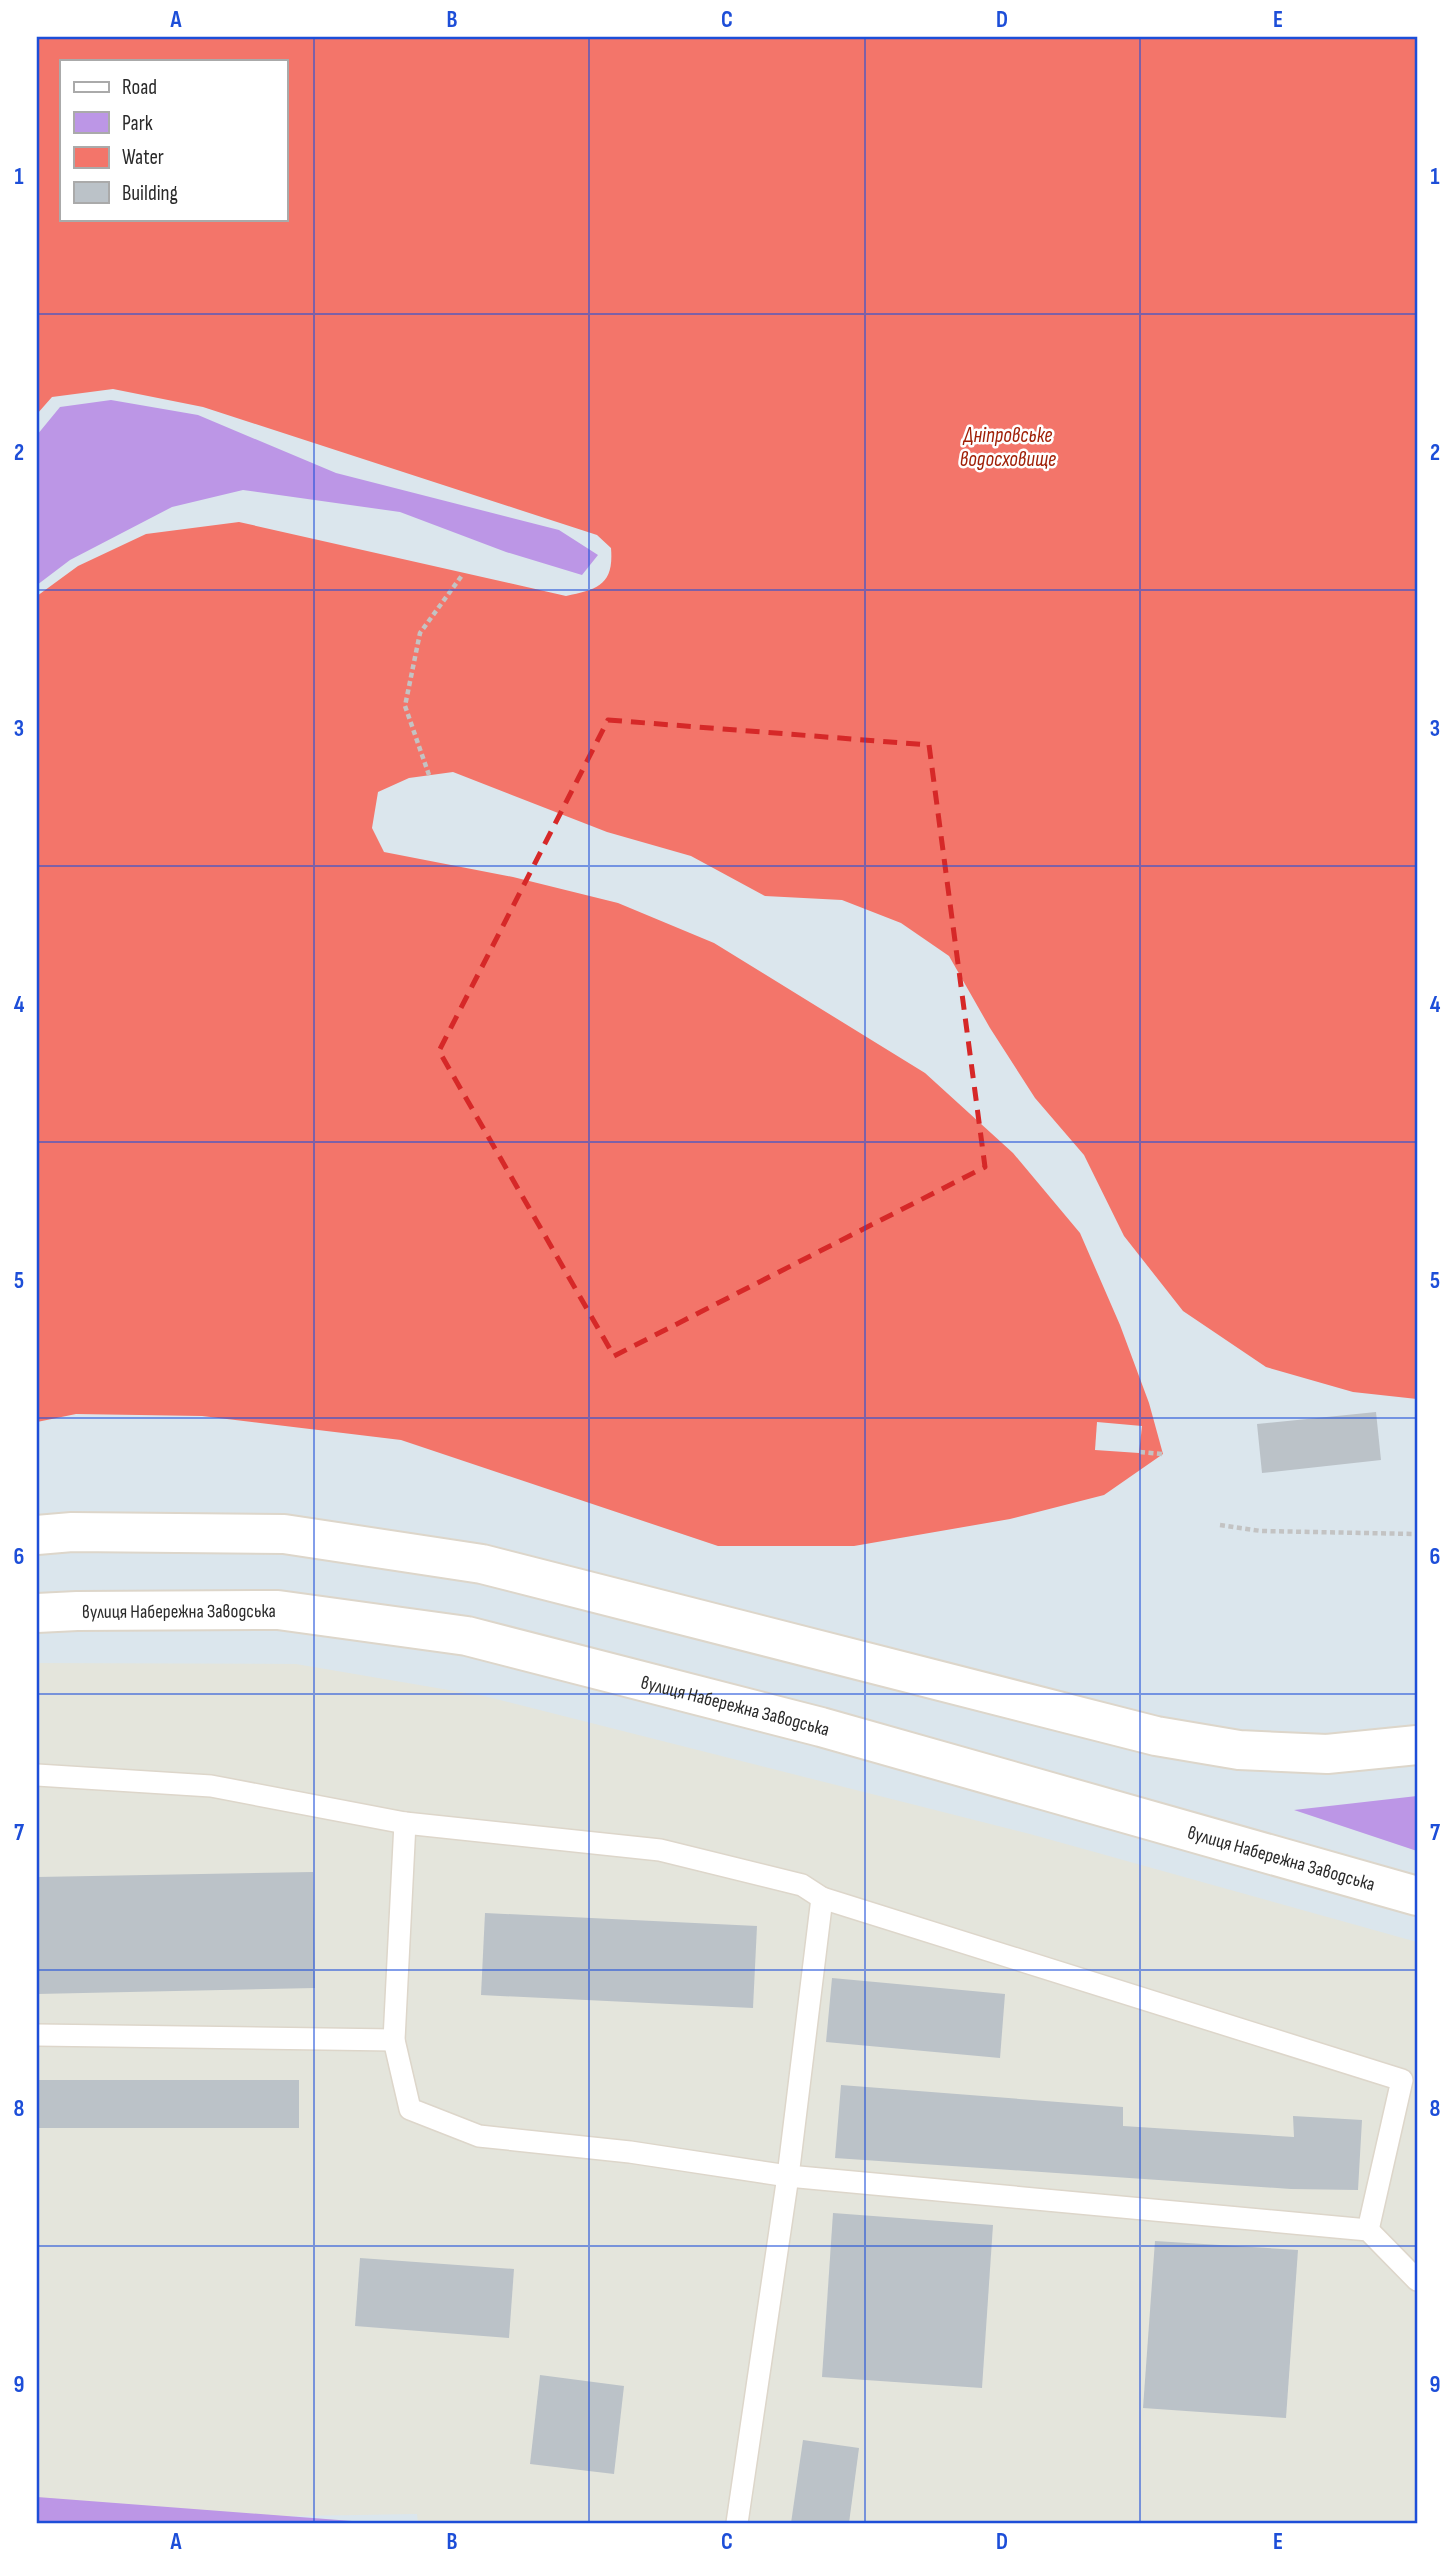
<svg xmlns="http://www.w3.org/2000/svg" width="1454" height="2560" viewBox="0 0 1454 2560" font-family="'Sofia Sans Condensed',sans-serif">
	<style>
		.industrial { fill: #e4e5dc }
		.green { fill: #bc96e6 }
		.water { fill: #f3756a; fill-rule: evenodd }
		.pier { fill: #dbe6ed }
		.building { fill: #bbc2c8 }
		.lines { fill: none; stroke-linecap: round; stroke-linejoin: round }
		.lane-casing { stroke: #ddd6ca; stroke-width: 24 }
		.secondary-casing { stroke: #ddd6ca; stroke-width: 42 }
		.path { stroke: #c3c3c3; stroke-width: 4.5; stroke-dasharray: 5 3.5; stroke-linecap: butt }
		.lane { stroke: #fff; stroke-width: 21 }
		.secondary { stroke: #fff; stroke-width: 38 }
		.marked { fill: none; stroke: #d62828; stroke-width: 5; stroke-dasharray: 14 9; stroke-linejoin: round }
		.grid { fill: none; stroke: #1d4ed8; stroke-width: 2; stroke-opacity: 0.55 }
		.labels { text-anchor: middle; stroke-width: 5; stroke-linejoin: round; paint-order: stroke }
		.street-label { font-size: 19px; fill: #2a2a2a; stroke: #fff }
		.water-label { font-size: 21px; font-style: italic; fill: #a02108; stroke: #fff }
		.neatline { fill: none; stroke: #1d4ed8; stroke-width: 2.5 }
		.grid-label { font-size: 23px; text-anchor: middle; font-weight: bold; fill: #1d4ed8 }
	</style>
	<rect width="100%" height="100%" fill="#dbe6ed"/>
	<path class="industrial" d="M37,1663l259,1 188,32 546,138 387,108v581h-999l-1,-9 -346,6 -34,-13z"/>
	<g class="green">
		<path d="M111,400l87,15 138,58 223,57 39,25 -16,20 -76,-23 -106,-40 -157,-22 -71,17 -102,53 -33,25v-150l23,-28z"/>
		<path d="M1417,1796v55l-123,-41z"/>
		<path d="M37,2497l341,26h-341z"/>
	</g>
	<path class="water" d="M37,37h1380v1362l-64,-7 -87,-25 -83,-56 -59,-75 -40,-81 -49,-57 -45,-70 -41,-72 -48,-33 -59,-23 -77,-4 -74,-40 -84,-24 -154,-60 -44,6 -31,14 -6,36 12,24 129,25 105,26 96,40 211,130 88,80 67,80 40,92 29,78 14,51 -59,41 -94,24 -156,27h-136l-317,-106 -199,-24 -126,-2 -39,8v-826l41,-30 68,-32 93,-12 327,74c32,-7 48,-11 45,-48l-14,-13 -394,-128 -90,-18 -61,8 -15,17zM61,61h224v158h-224z"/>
	<path class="pier" d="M1097,1422l45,4 -3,27 -44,-3z"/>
	<g class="building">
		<path d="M1376,1412l5,48 -119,13 -5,-49z"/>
		<path d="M313,1872l2,116 -278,6v-117z"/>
		<path d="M485,1913l272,13 -4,82 -272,-13z"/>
		<path d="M832,1978l173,16 -5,64 -174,-16z"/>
		<rect x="37" y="2080" width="262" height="48"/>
		<path d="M841,2085l282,22v19l171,11 -1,-21 69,4 -4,70 -67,-1 -456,-31z"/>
		<path d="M833,2213l160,12 -11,163 -160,-11z"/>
		<path d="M1155,2241l143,9 -12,168 -143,-10z"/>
		<path d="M360,2258l154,11 -5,69 -154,-12z"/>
		<path d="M540,2375l84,11 -10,88 -84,-10z"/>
		<path d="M803,2440l56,8 -10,75h-58z"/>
	</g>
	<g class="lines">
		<g class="lane-casing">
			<g id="lane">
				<path d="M37,1775l174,11 194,37 255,27 142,35 20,13 580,182 -34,150"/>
				<path d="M405,1823l-11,217 16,69 69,27 151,16 158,24 580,54 49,50"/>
				<path d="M37,2035l357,5"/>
				<path d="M737,2523l51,-347 34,-278"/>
			</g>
		</g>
		<g class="secondary-casing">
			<g id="secondary">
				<path d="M37,1535l35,-3 212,2 198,30 674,172 83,14 88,4 90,-9"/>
				<path id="s1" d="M37,1613l40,-2 201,-1 189,26 354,91 596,169"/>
			</g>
		</g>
		<g class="path">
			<path d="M429,775l-24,-69 15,-73 43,-59"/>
			<path d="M1140,1452l23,2"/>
			<path d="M1220,1525l41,6 156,3"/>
		</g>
		<use href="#lane" class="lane"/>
		<use href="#secondary" class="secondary"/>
	</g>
	<path class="marked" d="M608,720l321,25 56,422 -371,189 -175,-305z"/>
	<path class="grid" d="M314,37v2486M589,37v2486M865,37v2486M1140,37v2486M37,314h1380M37,590h1380M37,866h1380M37,1142h1380M37,1418h1380M37,1694h1380M37,1970h1380M37,2246h1380"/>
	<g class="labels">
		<g class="street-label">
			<text dy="7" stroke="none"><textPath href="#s1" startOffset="142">вулиця Набережна Заводська</textPath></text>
			<text dy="7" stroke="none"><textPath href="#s1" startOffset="709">вулиця Набережна Заводська</textPath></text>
			<text dy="7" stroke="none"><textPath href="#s1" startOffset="1276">вулиця Набережна Заводська</textPath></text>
		</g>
		<g class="water-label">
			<text x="1008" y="442">Дніпровське<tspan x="1008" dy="24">водосховище</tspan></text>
		</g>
	</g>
	<rect width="1454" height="2560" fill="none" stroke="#ffffff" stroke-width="77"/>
	<rect x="60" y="60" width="228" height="161" fill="#ffffff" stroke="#aaaaaa" stroke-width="2"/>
	<rect x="74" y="82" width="35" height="10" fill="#ffffff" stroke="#aaaaaa" stroke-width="2"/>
	<text x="122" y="94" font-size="21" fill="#2a2a2a">Road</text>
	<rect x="74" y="112" width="35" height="21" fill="#bc96e6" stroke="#aaaaaa" stroke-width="2"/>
	<text x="122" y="130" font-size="21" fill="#2a2a2a">Park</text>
	<rect x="74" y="147" width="35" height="21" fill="#f3756a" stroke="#aaaaaa" stroke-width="2"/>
	<text x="122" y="164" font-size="21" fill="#2a2a2a">Water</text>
	<rect x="74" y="182" width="35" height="21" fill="#bbc2c8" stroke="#aaaaaa" stroke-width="2"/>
	<text x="122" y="200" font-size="21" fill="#2a2a2a">Building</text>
	<rect x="38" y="38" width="1378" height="2484" class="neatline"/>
	<g class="grid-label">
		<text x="176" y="27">A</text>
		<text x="452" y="27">B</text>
		<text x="727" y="27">C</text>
		<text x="1002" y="27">D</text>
		<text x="1278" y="27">E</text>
		<text x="19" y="184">1</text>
		<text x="1435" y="184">1</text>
		<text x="19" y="460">2</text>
		<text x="1435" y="460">2</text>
		<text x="19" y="736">3</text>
		<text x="1435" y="736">3</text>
		<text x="19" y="1012">4</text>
		<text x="1435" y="1012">4</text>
		<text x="19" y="1288">5</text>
		<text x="1435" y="1288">5</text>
		<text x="19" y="1564">6</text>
		<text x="1435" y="1564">6</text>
		<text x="19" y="1840">7</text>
		<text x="1435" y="1840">7</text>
		<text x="19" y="2116">8</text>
		<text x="1435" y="2116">8</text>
		<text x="19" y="2392">9</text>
		<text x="1435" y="2392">9</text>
		<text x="176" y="2549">A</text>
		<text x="452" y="2549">B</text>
		<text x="727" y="2549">C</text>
		<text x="1002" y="2549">D</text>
		<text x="1278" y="2549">E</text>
	</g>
</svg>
